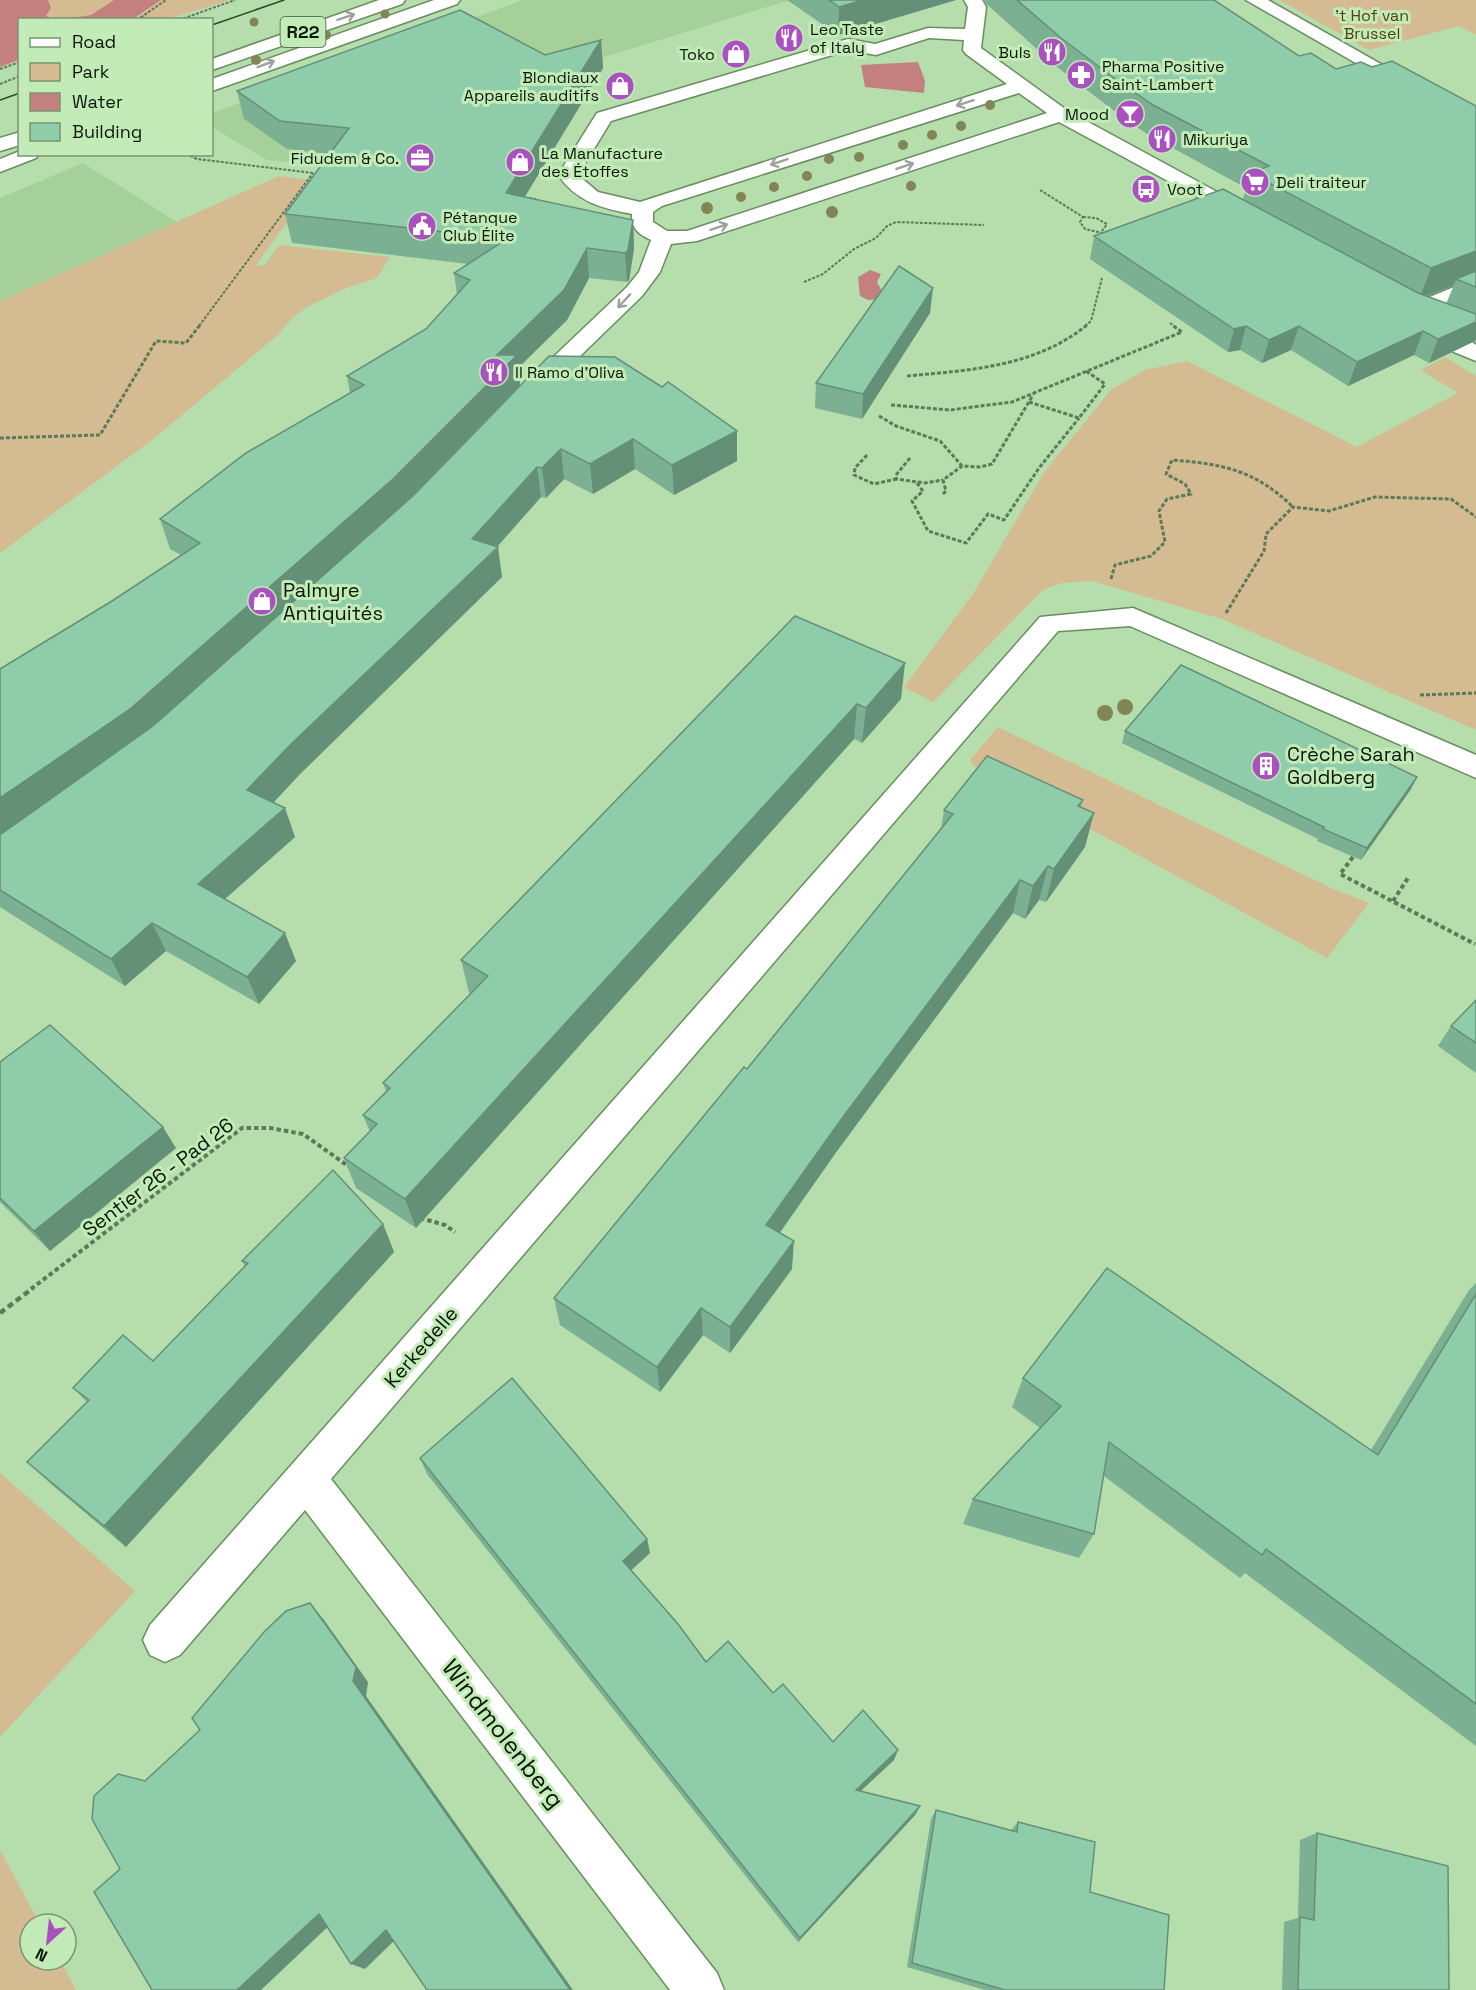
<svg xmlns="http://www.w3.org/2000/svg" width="1476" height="1990" viewBox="0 0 1476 1990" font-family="'Space Grotesk',sans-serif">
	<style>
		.built { fill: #a5d09a }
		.green { fill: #d5bb91 }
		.water { fill: #c47f7f }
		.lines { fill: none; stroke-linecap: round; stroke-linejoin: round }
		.minor-casing { stroke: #688d5f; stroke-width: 3 }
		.highway-casing { stroke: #688d5f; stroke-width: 3 }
		.path-far3 { stroke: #5e7958; stroke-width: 2; stroke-dasharray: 3 1.5; stroke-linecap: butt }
		.path-far2 { stroke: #5e7958; stroke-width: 3; stroke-dasharray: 4 2; stroke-linecap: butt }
		.path-far1 { stroke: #5e7958; stroke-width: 4; stroke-dasharray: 4.5 3; stroke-linecap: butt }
		.path { stroke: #5e7958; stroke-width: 4.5; stroke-dasharray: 6 4; stroke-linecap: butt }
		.minor { fill: #fff; fill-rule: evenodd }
		.highway { fill: #fff; fill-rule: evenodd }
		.tram { stroke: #32462d; stroke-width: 1.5 }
		.tree { fill: #818656 }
		.wall { fill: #7bb092; fill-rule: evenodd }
		.shaded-wall { fill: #649077 }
		.building { fill: #8fcdaa; stroke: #649077; stroke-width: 1.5 }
		.oneway { stroke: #9da29b }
		.labels { text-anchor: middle; stroke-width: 6; stroke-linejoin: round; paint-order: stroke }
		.far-park-label { font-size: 16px; fill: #563e0f; stroke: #c2ebb8 }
		.far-poi-label { font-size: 16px; fill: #091706; stroke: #c2ebb8; text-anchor: start }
		.shield { fill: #c2ebb8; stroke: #40573b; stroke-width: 1.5 }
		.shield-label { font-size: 18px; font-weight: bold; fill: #091706 }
		.poi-label { font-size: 20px; fill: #091706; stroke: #c2ebb8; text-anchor: start }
		.street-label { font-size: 20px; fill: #091706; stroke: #c2ebb8 }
		.near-street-label { font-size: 24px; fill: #091706; stroke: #c2ebb8 }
	</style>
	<rect width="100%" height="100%" fill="#b5deac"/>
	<g class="built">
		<path d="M523,0h267l-280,86 -65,93 -178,-19 -55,-33v-14z"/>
		<path d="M83,163l94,59 -177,79v-103z"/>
	</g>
	<g class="green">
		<path d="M48,0h66c-15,14 -49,29 -68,16l5,-8z"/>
		<path d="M161,0h69l-61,19 -36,1z"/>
		<path d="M1279,0h197v35l-17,-9 -90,24z"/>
		<path d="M279,176l38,5 -61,84 8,1 15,-21 111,12 -13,21 -31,10 -37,18 -17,12 -13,16 -127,106 -152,113v-252z"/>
		<path d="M1445,357l31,19v354l-254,-111 -130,-38 -30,2 -19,7 -110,112 -29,-15 69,-93 72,-123 67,-82 33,-19 42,-9 170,86 101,-54 -37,-23z"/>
		<path d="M998,727l333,161 38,15 -42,55 -354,-193 -3,-5z"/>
		<path d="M0,1473l135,118 -135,146z"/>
		<path d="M0,1850l40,74h-10v36h30l16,30h-76z"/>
	</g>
	<g class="water">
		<path d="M0,0h48l3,8 -5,8 8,3 -34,1 -1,40 -19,7z"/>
		<path d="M114,0h47l-28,19h-68l26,-4z"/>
		<path d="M918,62l7,19 -1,12 -59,-6 -4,-22z"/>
		<path d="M870,270l11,4 -4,8 7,13 -2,4 -14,1 -8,-4 -2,-19z"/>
	</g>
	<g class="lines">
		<g class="minor-casing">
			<g id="minor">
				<path d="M434,0h26l-3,4 -245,87v-12z"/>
				<path d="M964,0h18l4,7 -5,41 87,63 186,101 3,4 -3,4h-14l-181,-98 -362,119 -26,3 -11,28 -18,24 -100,97h-16l-4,-5 4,-5 101,-96 12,-15 12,-32c-13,-6 -20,-12 -19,-26 -31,-6 -55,-12 -74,-39l39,-62 251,-74 27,5 53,-16 37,1 3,-22zM929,38l35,2 -1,10 3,4 41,30 -367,118 -42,-10 -20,-17 33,-54 238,-71 27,5zM1019,93l28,20 -360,118h-20l-14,-9v-10l9,-6z"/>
				<path d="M1246,0h22l208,118v14z"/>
				<path d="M20,151v3h19l-3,4 -36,14v-13z"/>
				<path d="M1476,278v15l-46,20 6,1 40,31v16l-22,-9 -34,-28 -3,-5 1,-2 -8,-2 -3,-5 3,-5z"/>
				<path d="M1133,608l343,147v23l-346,-152 -72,5 -727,848 386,494 7,17h-54l-365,-480 -125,145 -15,7 -15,-7 -7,-15 7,-15 890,-1008z"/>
			</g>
		</g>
		<g class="highway-casing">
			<g id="highway">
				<path d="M379,0h26l-3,4 -190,66v-11z"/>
				<path d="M20,132v13l-20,6v-13z"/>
			</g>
		</g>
		<g class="path-far3">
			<path d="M137,20l29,-20"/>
			<path d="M179,20l56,-20"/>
			<path d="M0,69l20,-7"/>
			<path d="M0,84l20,-8"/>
			<path d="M186,154l11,5 116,14"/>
			<path d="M1040,190l43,27 -3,5 5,7 22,5"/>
			<path d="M520,197l16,2"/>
			<path d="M1083,217l13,1 11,6 -5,7"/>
			<path d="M804,282l19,-8 31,-25 22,-11 11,-12 9,-4 88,3"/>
			<path d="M1170,323l4,3"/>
			<path d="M199,326l114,-153"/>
			<path d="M1085,326l6,-5 11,-43"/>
		</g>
		<g class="path-far2">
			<path d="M907,376c64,-6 128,-9 180,-51"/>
			<path d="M1029,402l50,16 26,-34 -19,-13"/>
			<path d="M891,405l59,5 62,-8 170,-70 -10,-7"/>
			<path d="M879,416l17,10 44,15 22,25 18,1 12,-3 41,-69"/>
			<path d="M0,438l100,-3 56,-94 30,2 14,-18"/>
			<path d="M867,455l-12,13 -1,7 20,9 22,-5"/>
			<path d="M910,458l-14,17v4l29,4 18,-3"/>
			<path d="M917,483l6,8 -11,10 16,30 38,12 22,-29 16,6 35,-52 40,-50"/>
			<path d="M943,494l3,-3 -3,-11 19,-14"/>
			<path d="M1111,579l4,-14 36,-9 14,-14 -6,-31 8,-12 24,-5 -6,-10 -19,-10 6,-14c51,4 83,10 121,47"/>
			<path d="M1226,613l38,-62 2,-17 27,-27 36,4 46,-14 76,2 25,18"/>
			<path d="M1420,695l56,-2"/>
		</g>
		<g class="path-far1">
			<path d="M1353,857l-13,17 135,70"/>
			<path d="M1393,901l15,-23"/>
			<path d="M420,1218l25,7 10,7"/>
			<path d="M31,1289l211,-161h28l33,6 48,34"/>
		</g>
		<path class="path" d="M0,1313l33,-25"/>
		<use href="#minor" class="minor"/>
		<use href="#highway" class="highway"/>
		<g class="tram">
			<path d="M212,25l72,-25"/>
			<path d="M0,100l20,-7"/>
		</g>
	</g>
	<g class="tree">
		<circle cx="385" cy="14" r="4.5"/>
		<circle cx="254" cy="22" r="4.5"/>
		<circle cx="326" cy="35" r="5"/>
		<circle cx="256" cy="60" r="5"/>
		<circle cx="990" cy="105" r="5"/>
		<circle cx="961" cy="126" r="5"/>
		<circle cx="932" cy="135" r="5"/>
		<circle cx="903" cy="145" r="5"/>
		<circle cx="859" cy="157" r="5"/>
		<circle cx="829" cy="159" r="5"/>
		<circle cx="807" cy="176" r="5"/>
		<circle cx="911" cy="186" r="5"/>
		<circle cx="774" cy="187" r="5"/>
		<circle cx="741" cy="197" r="5"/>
		<circle cx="707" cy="208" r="6"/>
		<circle cx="832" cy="212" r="6"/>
		<circle cx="1125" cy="707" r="8"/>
		<circle cx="1105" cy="713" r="8"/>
	</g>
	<g class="wall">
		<path d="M787,0h169l-118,35z"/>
		<path d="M982,0h232l85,56 37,13 36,-2 104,39v233l-1,2 -46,22 -15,-8 -66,31 -57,-36 -29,13 -22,-13 -12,2 -138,-93 4,-23 149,-37 3,-11 -99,-54 -34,-24 -56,-43zM1454,285l-8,19 -21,-8 10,-3z"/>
		<path d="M601,40l2,28 -79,129 109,23 1,29 -5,31 -2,2 -38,-4 -22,42 -49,48 2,17 -110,114 139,-143 188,105 -63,34 -39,-26 -42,25 -29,-15 -18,19 -5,-1 -44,50 5,30 -202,197 -27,29 22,34 -70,62 71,62 -37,43 -93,-53 -41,35 -125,-79v-238l112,-68 69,-46 -11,-6 -10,-30 190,-126 -3,-17 79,-47 31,-35 -3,-21 14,-9 -176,-21 -7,-29 45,-60 -43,-5 -43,-30 -7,-28 308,-36z"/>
		<path d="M930,313l-68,106 -47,-11 1,-25z"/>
		<path d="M795,616l106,83 -39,44 -8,-4 -438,489 -60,-40 -12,-30 26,-26 -7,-17 23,-24 -3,-8 88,-89 -2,-1 -8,-33z"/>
		<path d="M1125,731l286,58 -50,71 -44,-19 1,-2 -196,-96z"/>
		<path d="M1083,800l-2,7 4,40 -39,55 -7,-2 -14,19 -12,-6 -176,238 -57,82 12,36 -62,84 -27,-18 -43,57 -100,-67 -6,-27 193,-229 194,-240 3,-19z"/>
		<path d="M1476,1000v73l-38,-27 13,-20z"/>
		<path d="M0,1062l176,86 -126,103 -50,-49z"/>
		<path d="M383,1224l11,28 -268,295 -74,-62 -25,-23 60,-60 -14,-14 80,-27 92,-95 -3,-5z"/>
		<path d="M1476,1283v463l-231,-173 -5,5 -136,-102 -10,58 -15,24 -116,-34 10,-25 67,-71 -28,-21 11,-29 348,72 98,-160z"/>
		<path d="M420,1458l227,81 3,14 -19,17 75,92 67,31 60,49 61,18 -33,31 59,15 -5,9 -117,127 -371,-468z"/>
		<path d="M936,1810l75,20 7,-8 72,70 74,98h-179l-78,-23 24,-148z"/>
		<path d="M1317,1833l132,157h-167l2,-68 14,-4 2,-78z"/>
	</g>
	<g class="shaded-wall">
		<path d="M863,0h93l-118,35 1,-28z"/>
		<path d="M601,40l2,28 -94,155 -3,-30z"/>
		<path d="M633,220l1,29 -5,31 -2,2 -2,-29z"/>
		<path d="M587,248l2,30 -22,42 -49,48 2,17 -121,124 -256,229 -143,100v-40l497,-443z"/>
		<path d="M1476,251v26l-20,2 -2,6 -35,14 12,-31z"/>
		<path d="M933,288l-3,25 -68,106 1,-25z"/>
		<path d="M1476,322v17l-1,2 -46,22 9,-24z"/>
		<path d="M1246,326l-6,24 -12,2 6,-23z"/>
		<path d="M1299,326l-8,24 -29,13 7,-23z"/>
		<path d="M1423,331l-9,24 -66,31 9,-24z"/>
		<path d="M737,431v30l-63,34 -2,-30z"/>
		<path d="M633,439l2,30 -42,25 -3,-30z"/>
		<path d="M561,449l3,30 -18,19 -4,-30z"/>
		<path d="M537,467l4,30 -53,60 10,-10 4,30 -202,197 -42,45 -11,-29z"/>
		<path d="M905,663l-4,36 -39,44 4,-35z"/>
		<path d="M857,704l-3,35 -438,489 -11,-29z"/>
		<path d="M1417,777l-6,12 -50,71 6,-12z"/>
		<path d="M285,808l10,29 -85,75 -12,-28z"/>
		<path d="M1094,813l-9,34 -39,55 8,-33z"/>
		<path d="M1048,866l-9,34 -14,19 8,-33z"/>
		<path d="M1020,880l-7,33 -176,238 -72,102 1,-28 74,-104z"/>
		<path d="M152,923l14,28 -41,35 -14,-27z"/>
		<path d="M285,933l11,28 -37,43 -12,-27z"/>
		<path d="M163,1127l13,21 -126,103 -16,-20z"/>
		<path d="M383,1224l11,28 -268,295 -22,-21z"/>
		<path d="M794,1241l-2,28 -62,84v-26z"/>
		<path d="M701,1308l2,27 -43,57 -3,-25z"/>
		<path d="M647,1539l3,14 -24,22 -3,-14z"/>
		<path d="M310,1603l14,17 44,62 -2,14 207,294h-3l-217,-309z"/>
		<path d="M898,1750l-4,10 -41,38 3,-8z"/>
		<path d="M920,1806l-5,9 -117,127 2,-4z"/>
		<path d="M319,1914l15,7 -73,69h-24z"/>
		<path d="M386,1930l13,6 -34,33 -14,-5z"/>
	</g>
	<g class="building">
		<path d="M829,0h34l-24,7z"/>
		<path d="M1017,0h197l85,56 12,-3 25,16 25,-7 11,5 20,-6 84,45v145l-45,17 -181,-95 19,-7 -116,-61 -35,-24 -57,-43z"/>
		<path d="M460,10l85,45 56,-15 -95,153 127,27 -5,30 -3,3 -38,-5 -23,42 -67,65h20l-124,124 -263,230 -130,89v-129l112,-68 88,-58 -40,-24 86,-66 118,-68 -17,-9 79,-47 44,-49 -16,-7 53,-34 -222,-25 64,-86 -69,-7 -43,-30z"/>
		<path d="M1223,189l195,104 58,21v8l-38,17 -15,-8 -66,31 -58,-36 -30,14 -23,-14 -12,3 -140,-93z"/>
		<path d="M899,266l34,22 -70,106 -47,-11z"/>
		<path d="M1476,271v16l-20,-8z"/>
		<path d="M549,356l66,1 47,30 6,-5 69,49 -65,34 -39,-26 -43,25 -29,-15 -19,19 -5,-1 -65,72 26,8 -208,198 -43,45 38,18 -87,76 87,49 -38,44 -95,-54 -41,36 -111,-69v-55l153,-109 261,-231z"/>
		<path d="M795,616l110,47 -39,45 -9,-4 -452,495 -61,-41 33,-34 -14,-9 27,-27 -7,-5 105,-107 -27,-16z"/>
		<path d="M1181,665l236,112 -50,71 -44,-19 1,-2 -199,-96z"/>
		<path d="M987,756l96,44 -5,6 16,7 -40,56 -6,-3 -15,20 -13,-6 -180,241 -74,104 28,16 -64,86 -29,-19 -44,59 -103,-69 190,-231 3,2 206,-255 -9,-4z"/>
		<path d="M1476,1000v43l-25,-17z"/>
		<path d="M50,1025l113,102 -129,104 -34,-33v-136z"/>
		<path d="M333,1170l50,54 -279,302 -77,-64 62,-62 -16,-12 50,-53 30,26 95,-98 -6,-2z"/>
		<path d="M1107,1268l271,187 98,-161v410l-210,-155 -4,6 -153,-113 -15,92 -121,-35 88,-93 -38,-28z"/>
		<path d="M512,1378l135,161 -24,22 55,63 28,38 22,-21 45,52 10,-9 50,58 30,-32 35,40 -42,40 64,16 -120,132 -380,-480z"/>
		<path d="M310,1603l46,64 -3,14 217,309h-143l-41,-60 -35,34 -32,-50 -82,76h-85l-58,-98 26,-23 -28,-50 2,-23 24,-22 27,7 55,-51 -8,-12 72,-86 22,-21z"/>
		<path d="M936,1810l81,22 1,-10 77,20 -5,50 79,23 -5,75h-159l-93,-27z"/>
		<path d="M1317,1833l131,33 1,124h-151l2,-73 14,3z"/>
	</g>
	<defs><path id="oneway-shaft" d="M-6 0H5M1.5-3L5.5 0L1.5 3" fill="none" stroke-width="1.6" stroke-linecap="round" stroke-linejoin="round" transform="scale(1.5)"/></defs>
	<g class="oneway">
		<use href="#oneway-shaft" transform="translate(346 17) rotate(-19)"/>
		<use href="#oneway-shaft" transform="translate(266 64) rotate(-20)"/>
		<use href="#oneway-shaft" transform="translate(965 103) rotate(162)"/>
		<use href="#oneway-shaft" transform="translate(779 162) rotate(162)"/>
		<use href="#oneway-shaft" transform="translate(905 166) rotate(-18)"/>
		<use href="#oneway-shaft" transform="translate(719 227) rotate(-18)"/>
		<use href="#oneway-shaft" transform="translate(624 301) rotate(133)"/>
	</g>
	<defs>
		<g id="restaurant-disc" transform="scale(1.5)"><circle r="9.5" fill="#a951be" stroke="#c2ebb8"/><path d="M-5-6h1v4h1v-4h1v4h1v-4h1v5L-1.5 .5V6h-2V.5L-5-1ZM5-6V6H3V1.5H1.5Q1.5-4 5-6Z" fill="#fff"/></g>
		<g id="shop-disc" transform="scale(1.5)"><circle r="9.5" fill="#a951be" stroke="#c2ebb8"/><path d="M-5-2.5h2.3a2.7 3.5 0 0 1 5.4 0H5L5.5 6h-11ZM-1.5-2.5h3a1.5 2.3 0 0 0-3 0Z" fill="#fff"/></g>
		<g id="pharmacy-disc" transform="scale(1.5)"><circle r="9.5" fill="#a951be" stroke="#c2ebb8"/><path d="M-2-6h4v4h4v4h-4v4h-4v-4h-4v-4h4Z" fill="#fff"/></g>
		<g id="bar-disc" transform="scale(1.5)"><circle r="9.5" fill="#a951be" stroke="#c2ebb8"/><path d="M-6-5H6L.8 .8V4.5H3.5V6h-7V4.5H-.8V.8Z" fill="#fff"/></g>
		<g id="office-disc" transform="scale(1.5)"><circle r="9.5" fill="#a951be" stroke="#c2ebb8"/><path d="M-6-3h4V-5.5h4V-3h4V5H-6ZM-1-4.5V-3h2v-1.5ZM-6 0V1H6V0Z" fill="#fff"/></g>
		<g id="supermarket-disc" transform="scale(1.5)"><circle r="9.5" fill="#a951be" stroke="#c2ebb8"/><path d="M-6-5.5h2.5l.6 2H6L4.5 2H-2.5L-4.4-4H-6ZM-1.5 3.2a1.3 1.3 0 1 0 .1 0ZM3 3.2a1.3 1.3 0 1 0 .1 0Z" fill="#fff"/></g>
		<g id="bus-disc" transform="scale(1.5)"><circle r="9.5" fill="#a951be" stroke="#c2ebb8"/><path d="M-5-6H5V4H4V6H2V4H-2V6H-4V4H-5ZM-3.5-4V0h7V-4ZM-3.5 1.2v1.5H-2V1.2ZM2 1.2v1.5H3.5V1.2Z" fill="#fff"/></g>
		<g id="civic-disc" transform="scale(1.5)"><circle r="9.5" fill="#a951be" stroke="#c2ebb8"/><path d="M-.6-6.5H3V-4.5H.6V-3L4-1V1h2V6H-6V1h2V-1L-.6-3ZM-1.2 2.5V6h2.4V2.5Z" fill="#fff"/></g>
		<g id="building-disc" transform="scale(1.5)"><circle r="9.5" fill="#a951be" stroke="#c2ebb8"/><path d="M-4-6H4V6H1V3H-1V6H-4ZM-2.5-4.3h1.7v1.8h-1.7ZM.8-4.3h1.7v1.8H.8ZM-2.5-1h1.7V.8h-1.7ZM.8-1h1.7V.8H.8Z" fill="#fff"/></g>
	</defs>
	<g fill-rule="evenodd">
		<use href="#restaurant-disc" x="789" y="38"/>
		<use href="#restaurant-disc" x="1052" y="52"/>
		<use href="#shop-disc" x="736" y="54"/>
		<use href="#pharmacy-disc" x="1081" y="75"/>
		<use href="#shop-disc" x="620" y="86"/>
		<use href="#bar-disc" x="1130" y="114"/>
		<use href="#restaurant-disc" x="1162" y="139"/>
		<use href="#office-disc" x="420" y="158"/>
		<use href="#shop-disc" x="520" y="162"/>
		<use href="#supermarket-disc" x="1255" y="182"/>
		<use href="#bus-disc" x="1146" y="189"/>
		<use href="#civic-disc" x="422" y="226"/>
		<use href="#restaurant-disc" x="494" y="372"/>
		<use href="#shop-disc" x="262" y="601"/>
		<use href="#building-disc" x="1266" y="766"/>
	</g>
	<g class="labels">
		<g class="far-park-label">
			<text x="1372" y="21">'t Hof van<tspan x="1372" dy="18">Brussel</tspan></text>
		</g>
		<g class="far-poi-label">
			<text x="810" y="35">Leo Taste<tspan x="810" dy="18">of Italy</tspan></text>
			<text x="1031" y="58" text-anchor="end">Buls</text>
			<text x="715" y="60" text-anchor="end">Toko</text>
			<text x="1102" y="72">Pharma Positive<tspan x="1102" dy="18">Saint-Lambert</tspan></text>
			<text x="599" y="83" text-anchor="end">Blondiaux<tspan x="599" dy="18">Appareils auditifs</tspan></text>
			<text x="1109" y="120" text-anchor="end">Mood</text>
			<text x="1183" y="145">Mikuriya</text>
			<text x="541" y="159">La Manufacture<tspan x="541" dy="18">des Étoffes</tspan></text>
			<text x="399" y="164" text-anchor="end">Fidudem &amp; Co.</text>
			<text x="1276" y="188">Deli traiteur</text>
			<text x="1167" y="195">Voot</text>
			<text x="443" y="223">Pétanque<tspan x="443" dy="18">Club Élite</tspan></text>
			<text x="515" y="378">Il Ramo d'Oliva</text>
		</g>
		<rect class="shield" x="280.5" y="17" width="45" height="30" rx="4.5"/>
		<g class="shield-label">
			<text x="303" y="38">R22</text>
		</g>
		<g class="poi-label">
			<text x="283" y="597">Palmyre<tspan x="283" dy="23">Antiquités</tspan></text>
			<text x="1287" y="761">Crèche Sarah<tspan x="1287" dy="23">Goldberg</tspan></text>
		</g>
		<g class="street-label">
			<text transform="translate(158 1177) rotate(-37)" y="7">Sentier 26 - Pad 26</text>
			<text transform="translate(421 1347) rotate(-49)" y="7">Kerkedelle</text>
		</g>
		<g class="near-street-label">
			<text transform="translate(503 1734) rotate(52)" y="8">Windmolenberg</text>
		</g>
	</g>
	<rect x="18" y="18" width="195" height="138" fill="#c2ebb8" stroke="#789671" stroke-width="1.5"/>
	<rect x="30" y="38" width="30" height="9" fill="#ffffff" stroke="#789671" stroke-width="1.5"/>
	<text x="72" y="48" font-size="18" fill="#091706">Road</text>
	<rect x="30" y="63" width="30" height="18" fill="#d5bb91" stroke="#789671" stroke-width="1.5"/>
	<text x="72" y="78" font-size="18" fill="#091706">Park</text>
	<rect x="30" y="93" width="30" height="18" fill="#c47f7f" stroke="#789671" stroke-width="1.5"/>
	<text x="72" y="108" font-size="18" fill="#091706">Water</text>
	<rect x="30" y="123" width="30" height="18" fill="#8fcdaa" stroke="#789671" stroke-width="1.5"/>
	<text x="72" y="138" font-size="18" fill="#091706">Building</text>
	<g transform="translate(48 1942) rotate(207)"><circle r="28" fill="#c2ebb8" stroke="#789671" stroke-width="1.5"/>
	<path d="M0-4.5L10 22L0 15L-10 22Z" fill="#a951be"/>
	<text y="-9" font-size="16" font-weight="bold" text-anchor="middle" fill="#091706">N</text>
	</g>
</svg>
